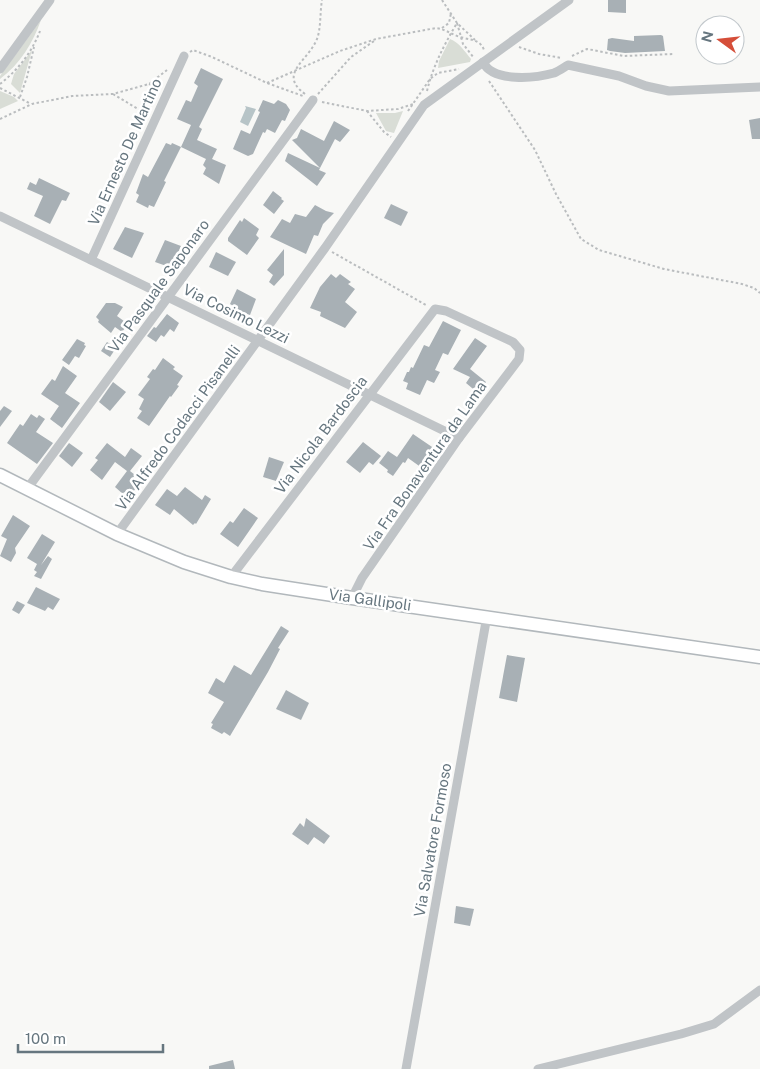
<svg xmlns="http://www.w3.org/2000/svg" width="760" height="1069" viewBox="0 0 760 1069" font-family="'Public Sans',sans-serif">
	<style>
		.green { fill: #d9ddd6 }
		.water { fill: #b7c4c7 }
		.building { fill: #a8b0b5 }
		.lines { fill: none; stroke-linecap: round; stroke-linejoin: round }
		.secondary-casing { stroke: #b2b8bc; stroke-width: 15 }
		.path { stroke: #babdbf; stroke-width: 2; stroke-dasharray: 2.5 2.5; stroke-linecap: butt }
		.street { stroke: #c0c4c7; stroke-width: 9 }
		.secondary { stroke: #fff; stroke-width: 12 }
		.labels { text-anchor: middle; stroke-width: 5; stroke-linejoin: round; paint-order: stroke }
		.street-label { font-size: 15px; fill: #66767f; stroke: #fff }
	</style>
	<rect width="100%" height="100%" fill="#f8f8f6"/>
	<g class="green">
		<path d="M41,20c-8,23 -21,44 -41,59v-3z"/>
		<path d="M450,39c9,3 15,13 21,20l-1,3 -32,6 1,-7z"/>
		<path d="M32,50l-12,43 -9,-9 3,-10z"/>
		<path d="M0,91l14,6 4,4 -18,8z"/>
		<path d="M403,111l-9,22 -8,-2 -10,-18h19z"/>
	</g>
	<path class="water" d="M245,106l11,3 -8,17 -8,-4 6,-14z"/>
	<g class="building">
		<path d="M608,0h18v13l-18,-1z"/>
		<path d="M661,35l2,1 2,15 -40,2 -15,-2 -3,-1 1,-11 4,-1 22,3v-5z"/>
		<path d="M201,68l22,11 -24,48 3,2 -5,11 20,9 -5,10 14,6 -7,19 -16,-10 3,-6 -3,-3 3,-6 -25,-12 10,-22 -14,-6 9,-19 5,2 7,-16 -4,-3z"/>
		<path d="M263,100l11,4 4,-4 8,4 4,6 -5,11 -3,-1 -7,13 -8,-4 -2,4 -2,-1 -10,22 -5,2 -15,-7 8,-19 9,4 10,-22 -2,-1z"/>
		<path d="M760,118v21h-8l-3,-19z"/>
		<path d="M334,121l16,9 -10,12 -5,-3 -16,31 7,3 -9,13 -32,-25 3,-8 32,15 -28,-28 5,-2 4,-9 23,12z"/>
		<path d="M166,143l5,2 1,-2 9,4 -17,34 2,1 -12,25 -5,-2 -1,3 -12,-6 3,-7 -3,-2 7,-19 5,3z"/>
		<path d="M39,178l31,15 -4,8 -4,-1 -12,24 -16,-8 9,-20 -16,-7 3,-7 6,3z"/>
		<path d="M273,191l9,7 -1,1 3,2 -10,13 -11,-9z"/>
		<path d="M391,204l17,8 -7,14 -17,-8z"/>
		<path d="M315,205l11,6 8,2 -11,11 -5,12 -4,-1 -8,19 -36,-17 12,-18 8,4 5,-9 11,3z"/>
		<path d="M244,218l15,11 -3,6 3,3 -12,17 -19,-14v-3l12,-18 2,2z"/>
		<path d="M125,227l19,6 -12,25 -19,-9z"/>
		<path d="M165,240l16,6 -4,9 3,2 -5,12 -20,-7z"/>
		<path d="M284,249v26l-10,11 -5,-4 4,-7 -6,-5z"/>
		<path d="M216,252l20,10 -8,14 -19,-9z"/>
		<path d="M331,274l5,4 4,-4 11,8 -3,2 7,5 -10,13 12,10 -12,16 -25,-12 1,-4 -11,-4 10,-21z"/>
		<path d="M237,289l19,10 -6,16 -14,-5 1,-2 -7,-4z"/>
		<path d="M106,303h9l8,4 -6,9 11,8 -6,8 -7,-5 -4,6 -13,-11 1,-2 -3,-3z"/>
		<path d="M167,314l12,9 -5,9 -4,-3 -6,8 -3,-2 -5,7 -9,-6 7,-9 2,1z"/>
		<path d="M443,321l18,9 -13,25 -5,-2 -8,17 5,2 -6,11 -7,-3 -7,15 -14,-6 2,-6 -5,-2 4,-9h2l2,-5 2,1 11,-23 5,2z"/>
		<path d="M475,338l12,8 -17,23 16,13 -8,11 -12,-10 4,-6 -17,-8z"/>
		<path d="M77,339l8,4 -1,2 2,1 -7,12 -4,-2 -6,9 -7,-5z"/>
		<path d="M107,342l9,6 -6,9 -9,-6z"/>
		<path d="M163,358l12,9 -2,2 10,7 -6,9 2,1 -8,11 -1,-1 -21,30 -12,-8 5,-7 -3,-2 5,-10 -6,-4 12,-16 -3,-2 6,-8 2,1z"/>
		<path d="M63,366l14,10 -12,17 15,10 -18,25 -12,-9 9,-13 -18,-12 11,-15 3,2z"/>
		<path d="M113,382l13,10 -16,19 -11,-9z"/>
		<path d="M4,406l8,5 -12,16v-16z"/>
		<path d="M31,414l6,4 2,-3 6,4 -9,13 17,11 -16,21 -30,-21 13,-19 3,2z"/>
		<path d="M413,434l22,15 -13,19 -14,-10 -3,5 -2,-1 -10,14 -6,-4 1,-2 -9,-7 9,-12 9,6z"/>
		<path d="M363,442l18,14 -8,9 -4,-3 -9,11 -14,-11z"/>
		<path d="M69,443l14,10 -11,14 -13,-11z"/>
		<path d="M107,443l18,14 6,-9 11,8 -12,15 5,4 -3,4 7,5 -9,12 -6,-4 -1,2 -8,-7 12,-16 -12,-9 -13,18 -12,-10 8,-10 -3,-2z"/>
		<path d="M269,457l15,5 -8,19 -13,-4z"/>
		<path d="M185,487l17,13 3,-5 6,4 -15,25 -1,-1 -2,2 -19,-16 -4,6 -15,-10 12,-16 10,7z"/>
		<path d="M244,508l14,10 -20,29 -18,-13 10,-13 3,2z"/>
		<path d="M13,515l17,11 -15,22 1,5 -5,9 -11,-6 7,-17 -6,-3z"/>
		<path d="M42,534l13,8 -14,23 7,-9 4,3 -11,20 -7,-3 3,-4 -3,-2 3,-6 -10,-6z"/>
		<path d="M36,587l24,12 -7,11 -5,-3 -3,4 -18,-8z"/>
		<path d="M17,601l8,4 -6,9 -7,-4z"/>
		<path d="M281,626l8,5 -11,17 2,1 -12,23 -38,64 -6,-4 -2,2 -11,-6 2,-4 -2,-1 13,-21 -16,-9 8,-15 8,5 10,-18 17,10z"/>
		<path d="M507,655l18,3 -8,44 -18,-4z"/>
		<path d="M286,690l23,13 -8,17 -25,-11z"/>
		<path d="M306,818l24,18 -6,8 -10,-7 -6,8 -16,-11 8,-11 4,4z"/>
		<path d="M430,843l8,2 -3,15 -8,-2z"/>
		<path d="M456,906l18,3 -4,17 -16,-3z"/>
		<path d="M233,1060l2,9h-26v-3z"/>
	</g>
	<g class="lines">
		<g class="secondary-casing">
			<path id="secondary" d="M0,475l117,59 67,28 47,15 31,7 90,14 408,59"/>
		</g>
		<g class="path">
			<path d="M442,0l15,23 18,17"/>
			<path d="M457,23l6,21 11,14"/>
			<path d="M442,28l7,-5 2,-10"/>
			<path d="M519,47l20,7 23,4"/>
			<path d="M190,52l3,-2 19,7 55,26 36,13"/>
			<path d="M572,56l15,-7 37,7 50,-2"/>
			<path d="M489,81l46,69 21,44 25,45 18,11 65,19 78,15 12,4 6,5"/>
			<path d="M267,83l73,-32 36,-12 60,-11c9,1 15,6 24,9 10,3 20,2 24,13"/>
			<path d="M0,84c18,-14 32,-32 40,-53"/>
			<path d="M149,84l10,4"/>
			<path d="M0,88l31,16"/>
			<path d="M427,91c6,-25 17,-46 30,-68"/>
			<path d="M113,94l35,21"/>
			<path d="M305,94c-29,-21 6,-34 13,-58 3,-12 2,-24 4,-36"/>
			<path d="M318,94l33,-37 23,-16"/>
			<path d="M20,97l7,-20 7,-30"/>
			<path d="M322,102l45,9 31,-2 15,-5"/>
			<path d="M367,111l17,21 7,5"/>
			<path d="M408,111l22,-32 8,-6 21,-4"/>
			<path d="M0,119l32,-15 40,-8 41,-2 36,-10 18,-14"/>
			<path d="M332,252l94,53"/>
		</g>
		<g class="street">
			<path d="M483,62c10,21 53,16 71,11 5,-2 9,-5 14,-8l51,11 27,10 23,5 91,-4"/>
			<path d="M0,69l50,-69"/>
			<path d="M0,216l459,222"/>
			<path d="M91,260l93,-204"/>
			<path d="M27,489l286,-389"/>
			<path d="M117,534l208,-286 99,-143 145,-105"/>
			<path d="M231,577l204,-268 11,2 67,31 7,8 -1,9 -60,79 -97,140 -10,20"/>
			<path d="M406,1069l81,-453"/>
			<path d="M538,1069l143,-35 33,-10 46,-34"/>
		</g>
		<use href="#secondary" class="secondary"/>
	</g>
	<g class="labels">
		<g class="street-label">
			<text transform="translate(125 152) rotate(-66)" y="5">Via Ernesto De Martino</text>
			<text transform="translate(159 286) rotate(-54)" y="5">Via Pasquale Saponaro</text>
			<text transform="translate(236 314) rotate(26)" y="5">Via Cosimo Lezzi</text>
			<text transform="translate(178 428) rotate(-54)" y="5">Via Alfredo Codacci Pisanelli</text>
			<text transform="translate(321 435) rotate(-53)" y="5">Via Nicola Bardoscia</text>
			<text transform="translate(425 466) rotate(-55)" y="5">Via Fra Bonaventura da Lama</text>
			<text transform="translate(370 600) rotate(8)" y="5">Via Gallipoli</text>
			<text transform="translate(433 840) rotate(-80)" y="5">Via Salvatore Formoso</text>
		</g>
	</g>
	<g transform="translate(720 40) rotate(285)"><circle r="24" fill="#ffffff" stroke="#c2c8cc"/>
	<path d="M0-4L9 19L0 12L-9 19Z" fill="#d54e39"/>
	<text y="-8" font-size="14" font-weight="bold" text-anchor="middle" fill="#66767f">N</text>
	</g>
	<path d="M18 1044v8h145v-8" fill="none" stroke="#66767f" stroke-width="2.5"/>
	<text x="25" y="1044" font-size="15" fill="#66767f" stroke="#ffffff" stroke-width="4" paint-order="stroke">100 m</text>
</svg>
